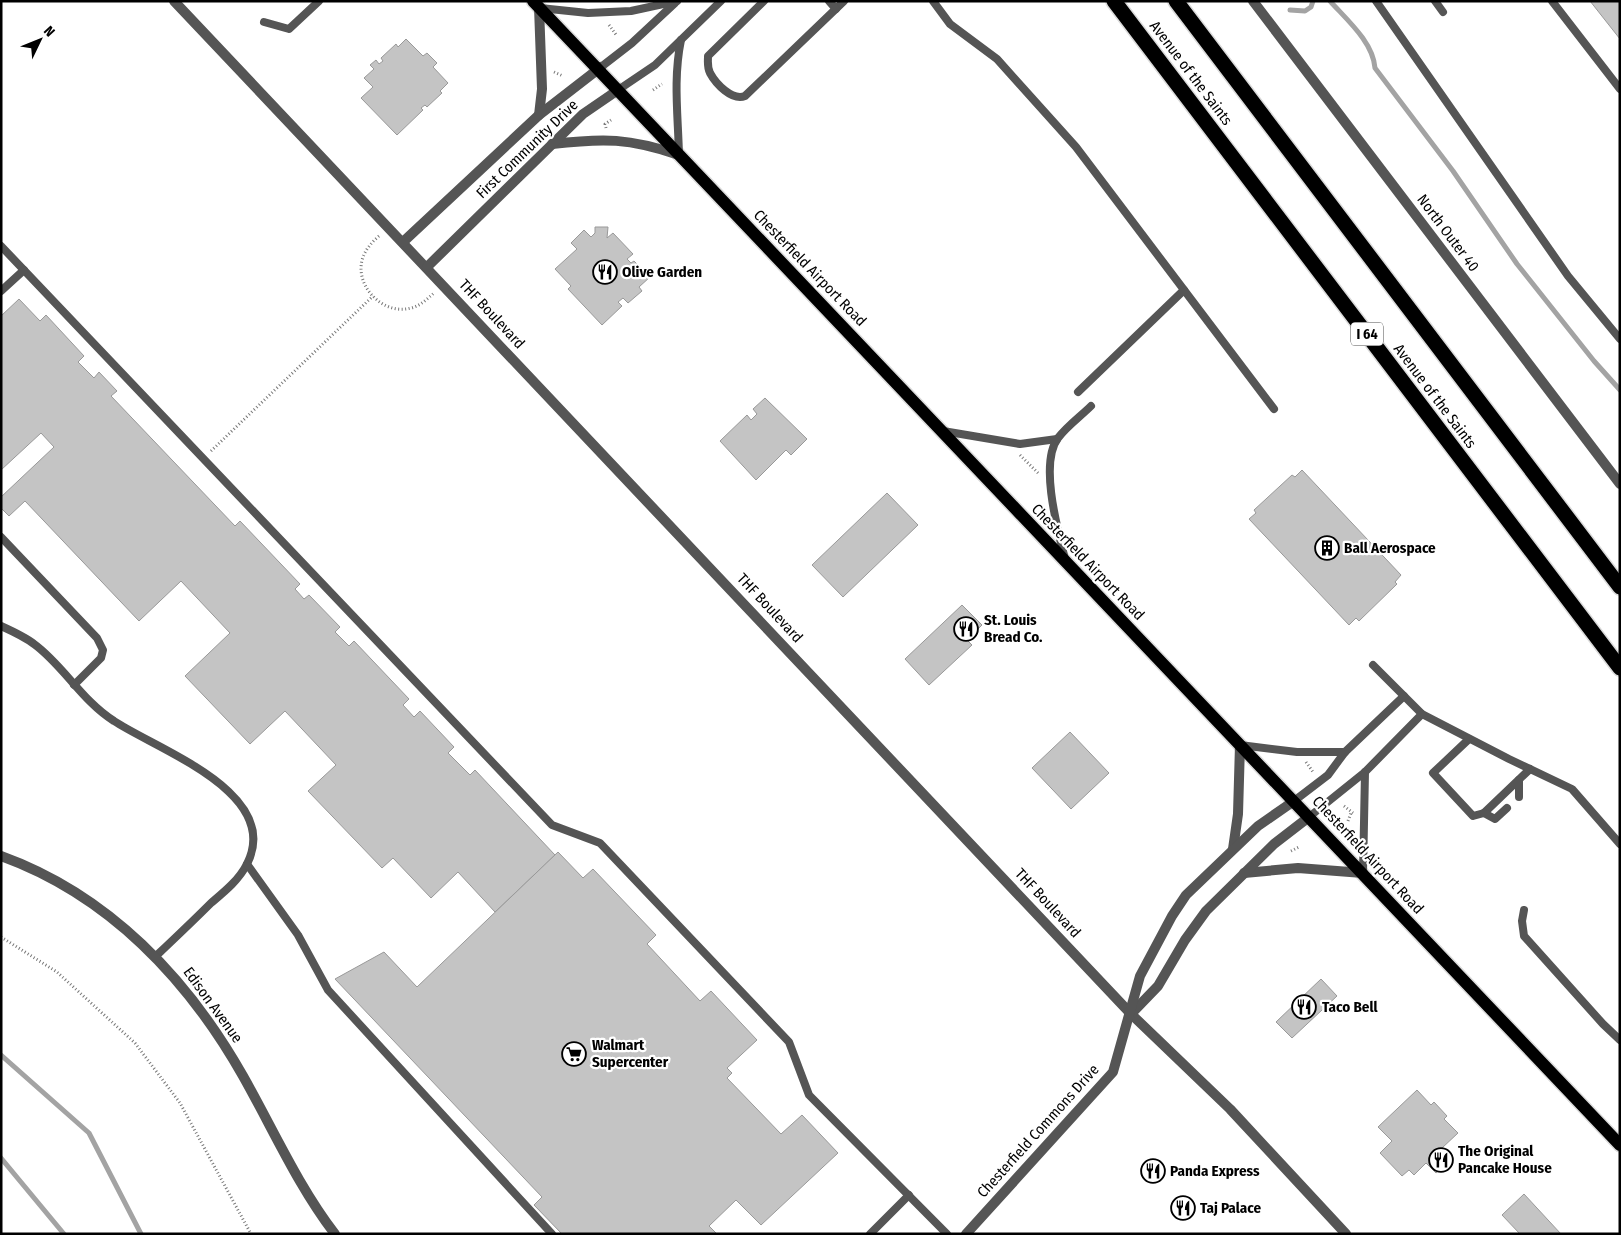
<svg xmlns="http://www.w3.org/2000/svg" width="1621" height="1235" viewBox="0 0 1621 1235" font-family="'Fira Sans Condensed',sans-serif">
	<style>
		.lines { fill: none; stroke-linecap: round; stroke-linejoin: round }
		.stream { stroke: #a3a3a3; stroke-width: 5 }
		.building { fill: #c4c4c4; stroke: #999 }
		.primary-casing { stroke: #dbdbdb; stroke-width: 15 }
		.motorway-casing { stroke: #dbdbdb; stroke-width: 18 }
		.path { stroke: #777; stroke-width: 3; stroke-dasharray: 1 2.5; stroke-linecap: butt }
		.service { stroke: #555; stroke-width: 8 }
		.minor { stroke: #555; stroke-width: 10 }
		.tertiary { stroke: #555; stroke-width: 10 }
		.primary { stroke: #000; stroke-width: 12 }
		.motorway { stroke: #000; stroke-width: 15 }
		.labels { text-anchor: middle; stroke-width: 4.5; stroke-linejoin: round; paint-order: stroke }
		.shield { fill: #fff; stroke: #4c4c4c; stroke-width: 1 }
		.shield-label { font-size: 14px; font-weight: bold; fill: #000 }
		.street-label { font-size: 15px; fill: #000; stroke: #fff }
		.poi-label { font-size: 15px; font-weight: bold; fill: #000; stroke: #fff; text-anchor: start }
	</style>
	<rect width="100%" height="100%" fill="#fff"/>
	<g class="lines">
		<g class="stream">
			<path d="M1330,1c17,19 43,41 45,67l78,103 64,93 77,97 26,29"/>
			<path d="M1290,10l15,1 6,-4 2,-6"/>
			<path d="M1,1055l88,78 52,101"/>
			<path d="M1,1158l63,76"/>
		</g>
	</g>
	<g class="building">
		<path d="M1590,1h30v38z"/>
		<path d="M406,39l17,17 4,-3 10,10 -4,4 15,16 -8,8 2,2 -15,14 -2,-2 -4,3 2,2 -26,25 -36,-37 12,-11 -9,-9 10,-9 -4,-4 6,-5 3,4 4,-3 -2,-3 15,-14 2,3z"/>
		<path d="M595,227h13l-1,11 6,-5 20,21 -6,5 4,4 3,-2 16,16 -11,10 3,4 -14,12 -5,-5 -5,4 4,4 -20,19 -34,-36 3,-3 -16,-17 22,-20 -6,-6 13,-13 7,7 4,-4z"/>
		<path d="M19,299l21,22 6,-6 38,41 -6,6 16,16 5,-6 18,19 -6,5 124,130 5,-5 60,63 -5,5 9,10 5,-4 31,32 -5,5 14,14 5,-5 55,58 -6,6 11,12 6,-6 34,36 -6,6 22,22 5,-5 80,85 -60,57 -37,-40 -27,26 -38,-40 -11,10 -74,-77 28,-26 -51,-54 -35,33 -65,-68 45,-43 -49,-52 -42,40 -114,-120 -16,15 -8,-8v-11l53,-50 -13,-14 -40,37v-154z"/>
		<path d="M765,398l42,41 -16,16 -5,-5 -30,30 -36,-39 27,-26 4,5 6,-6 -4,-5z"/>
		<path d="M1302,470l99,105 -6,7 2,2 -38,37 -3,-3 -7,7 -100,-106 7,-6 -2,-3 38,-35 3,2z"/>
		<path d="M887,493l31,32 -75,72 -31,-32z"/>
		<path d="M962,605l20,20 -15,15 5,5 -43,40 -24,-26z"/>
		<path d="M1070,732l39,41 -38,36 -39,-41z"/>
		<path d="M558,852l25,26 10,-9 63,66 -9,9 53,57 11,-10 46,49 -30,28 5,5 -5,5 54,56 21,-19 36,38 -77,72 -25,-25 -27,26 8,8h-155l-28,-29 8,-8 -207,-218 49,-27 33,35z"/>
		<path d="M1321,979l16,17 -45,42 -16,-16z"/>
		<path d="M1417,1090l14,15 3,-3 13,14 -3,3 14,14 -16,15 10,11 -16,14 -10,-10 -12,12 -5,-5 -7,6 -22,-23 12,-12 -14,-14z"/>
		<path d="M1524,1194l37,40h-41l-18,-19z"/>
	</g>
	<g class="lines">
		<g class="primary-casing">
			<path id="primary" d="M533,1l1087,1144"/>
		</g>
		<g class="motorway-casing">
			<g id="motorway">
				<path d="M1114,1l506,667"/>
				<path d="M1176,1l444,586"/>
			</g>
		</g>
		<g class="path">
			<path d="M609,25l8,11"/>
			<path d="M554,72l9,4"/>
			<path d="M653,90l9,-6"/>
			<path d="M606,128l-1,-4 6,-4"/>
			<path d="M379,236c-7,6 -13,13 -16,21 -10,28 20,59 48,51 9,-2 16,-9 23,-15"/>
			<path d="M211,451l162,-155"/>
			<path d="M1020,455l19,19"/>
			<path d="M1306,762l7,10"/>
			<path d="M1344,806l9,7"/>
			<path d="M1348,821l3,-8"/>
			<path d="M1291,851l8,-4"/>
			<path d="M1,937l56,35 78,71 45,60 71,131"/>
		</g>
		<g class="service">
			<path d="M764,1l-56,55c0,6 -1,11 2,17 6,11 22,28 35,23l99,-95"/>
			<path d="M829,1l7,8"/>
			<path d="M933,1l17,23 47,35 79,88 198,262"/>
			<path d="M1376,1l192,275 52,63"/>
			<path d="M1435,1l8,11"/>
			<path d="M1552,1l68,88"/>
			<path d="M540,8l48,5 43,-2 46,-10"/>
			<path d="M264,22l25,7 30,-28"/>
			<path d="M601,67l31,-24 43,-40"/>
			<path d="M618,90l37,-25 66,-64"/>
			<path d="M679,155c-1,-40 -6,-76 2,-115"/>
			<path d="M1,246l551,579 48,18 189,199 20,53 138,139"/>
			<path d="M1,291l23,-21"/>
			<path d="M1078,392l106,-102"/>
			<path d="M943,431l77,13 37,-5"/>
			<path d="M1,537l96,101 6,12 -2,8 -27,27"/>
			<path d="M1065,559c-7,-28 -26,-96 -7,-121 9,-12 23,-22 33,-32"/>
			<path d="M1,626c11,5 24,11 33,18 29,21 48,57 80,77 44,29 169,72 133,143 -8,16 -23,28 -36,39 -18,18 -37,36 -55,53"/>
			<path d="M1373,665l49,49 87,45 63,30 48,55"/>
			<path d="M1469,739l-36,34 40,43 11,-3 46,-44"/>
			<path d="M1240,745l57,7h48"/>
			<path d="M1519,780v17"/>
			<path d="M1294,801l34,-26 17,-23 59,-56"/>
			<path d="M1484,813l11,6 12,-11"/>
			<path d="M1309,817l56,-45 57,-58"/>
			<path d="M247,864l51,71 30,55 224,244"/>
			<path d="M1363,873l2,-101"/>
			<path d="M1524,910l-2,11 2,15 79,88 17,16"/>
			<path d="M870,1234l39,-39"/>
		</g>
		<g class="minor">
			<path d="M174,1l957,1013 99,95 116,125"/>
			<path d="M539,115l3,-26 -3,-82"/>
			<path d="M552,144c52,-6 77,-6 127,11"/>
			<path d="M403,242l136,-127 62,-48"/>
			<path d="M427,267l156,-153 35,-24"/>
			<path d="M1233,849l5,-35 2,-69"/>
			<path d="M1244,873l54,-5 65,5"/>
			<path d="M1131,1014l27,-28 27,-46 21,-29 68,-67 35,-27"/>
			<path d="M966,1234l147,-162 27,-96 32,-60 14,-21 72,-69 36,-25"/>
		</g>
		<g class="tertiary">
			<path d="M1253,1l367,483"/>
			<path d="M1,856c108,39 187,123 242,220 30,53 55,110 92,158"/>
		</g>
		<use href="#primary" class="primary"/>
		<use href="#motorway" class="motorway"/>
	</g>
	<defs>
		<g id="restaurant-ring" transform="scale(1.25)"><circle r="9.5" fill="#fff" stroke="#000" stroke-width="1.5"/><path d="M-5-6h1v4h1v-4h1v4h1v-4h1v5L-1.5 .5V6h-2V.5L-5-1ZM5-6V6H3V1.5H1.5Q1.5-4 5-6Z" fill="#000"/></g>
		<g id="building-ring" transform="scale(1.25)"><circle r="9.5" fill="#fff" stroke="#000" stroke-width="1.5"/><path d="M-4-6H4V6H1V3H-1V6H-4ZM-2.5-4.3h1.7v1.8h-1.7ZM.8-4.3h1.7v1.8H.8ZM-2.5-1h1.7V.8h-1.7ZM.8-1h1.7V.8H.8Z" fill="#000"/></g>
		<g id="supermarket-ring" transform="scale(1.25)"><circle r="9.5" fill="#fff" stroke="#000" stroke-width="1.5"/><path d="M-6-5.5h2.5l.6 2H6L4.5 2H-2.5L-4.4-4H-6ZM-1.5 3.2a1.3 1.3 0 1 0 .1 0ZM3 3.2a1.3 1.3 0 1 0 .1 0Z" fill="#000"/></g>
	</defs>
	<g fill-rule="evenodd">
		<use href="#restaurant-ring" x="605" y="272"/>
		<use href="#building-ring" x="1327" y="548"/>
		<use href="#restaurant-ring" x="966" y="629"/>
		<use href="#restaurant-ring" x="1304" y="1007"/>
		<use href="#supermarket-ring" x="574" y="1054"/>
		<use href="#restaurant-ring" x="1441" y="1160"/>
		<use href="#restaurant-ring" x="1153" y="1171"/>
		<use href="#restaurant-ring" x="1183" y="1208"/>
	</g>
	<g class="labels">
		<rect class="shield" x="1351" y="322.5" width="32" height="23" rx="4"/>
		<g class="shield-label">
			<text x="1367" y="339">I 64</text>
		</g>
		<g class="street-label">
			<text transform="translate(1191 73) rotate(53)" y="5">Avenue of the Saints</text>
			<text transform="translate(527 149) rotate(-44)" y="5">First Community Drive</text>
			<text transform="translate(1448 233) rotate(53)" y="5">North Outer 40</text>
			<text transform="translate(810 268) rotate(46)" y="5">Chesterfield Airport Road</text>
			<text transform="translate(492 314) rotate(47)" y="5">THF Boulevard</text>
			<text transform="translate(1435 396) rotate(53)" y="5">Avenue of the Saints</text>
			<text transform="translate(1088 562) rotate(46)" y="5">Chesterfield Airport Road</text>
			<text transform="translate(770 608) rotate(47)" y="5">THF Boulevard</text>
			<text transform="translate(1368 855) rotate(47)" y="5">Chesterfield Airport Road</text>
			<text transform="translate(1048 903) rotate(47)" y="5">THF Boulevard</text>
			<text transform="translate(213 1005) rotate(54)" y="5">Edison Avenue</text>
			<text transform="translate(1038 1131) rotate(-48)" y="5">Chesterfield Commons Drive</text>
		</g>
		<g class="poi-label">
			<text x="622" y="277">Olive Garden</text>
			<text x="1344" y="553">Ball Aerospace</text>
			<text x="984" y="625">St. Louis<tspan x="984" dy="17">Bread Co.</tspan></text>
			<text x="1322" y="1012">Taco Bell</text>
			<text x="592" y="1050">Walmart<tspan x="592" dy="17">Supercenter</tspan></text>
			<text x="1458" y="1156">The Original<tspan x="1458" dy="17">Pancake House</tspan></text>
			<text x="1170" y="1176">Panda Express</text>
			<text x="1200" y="1213">Taj Palace</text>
		</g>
	</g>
	<rect width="1621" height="1235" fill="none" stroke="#000000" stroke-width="5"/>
	<g transform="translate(40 40) rotate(47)" stroke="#ffffff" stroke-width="4" paint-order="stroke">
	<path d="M0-4L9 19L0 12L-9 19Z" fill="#000000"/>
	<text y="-8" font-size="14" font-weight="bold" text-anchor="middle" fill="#000000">N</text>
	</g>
</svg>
